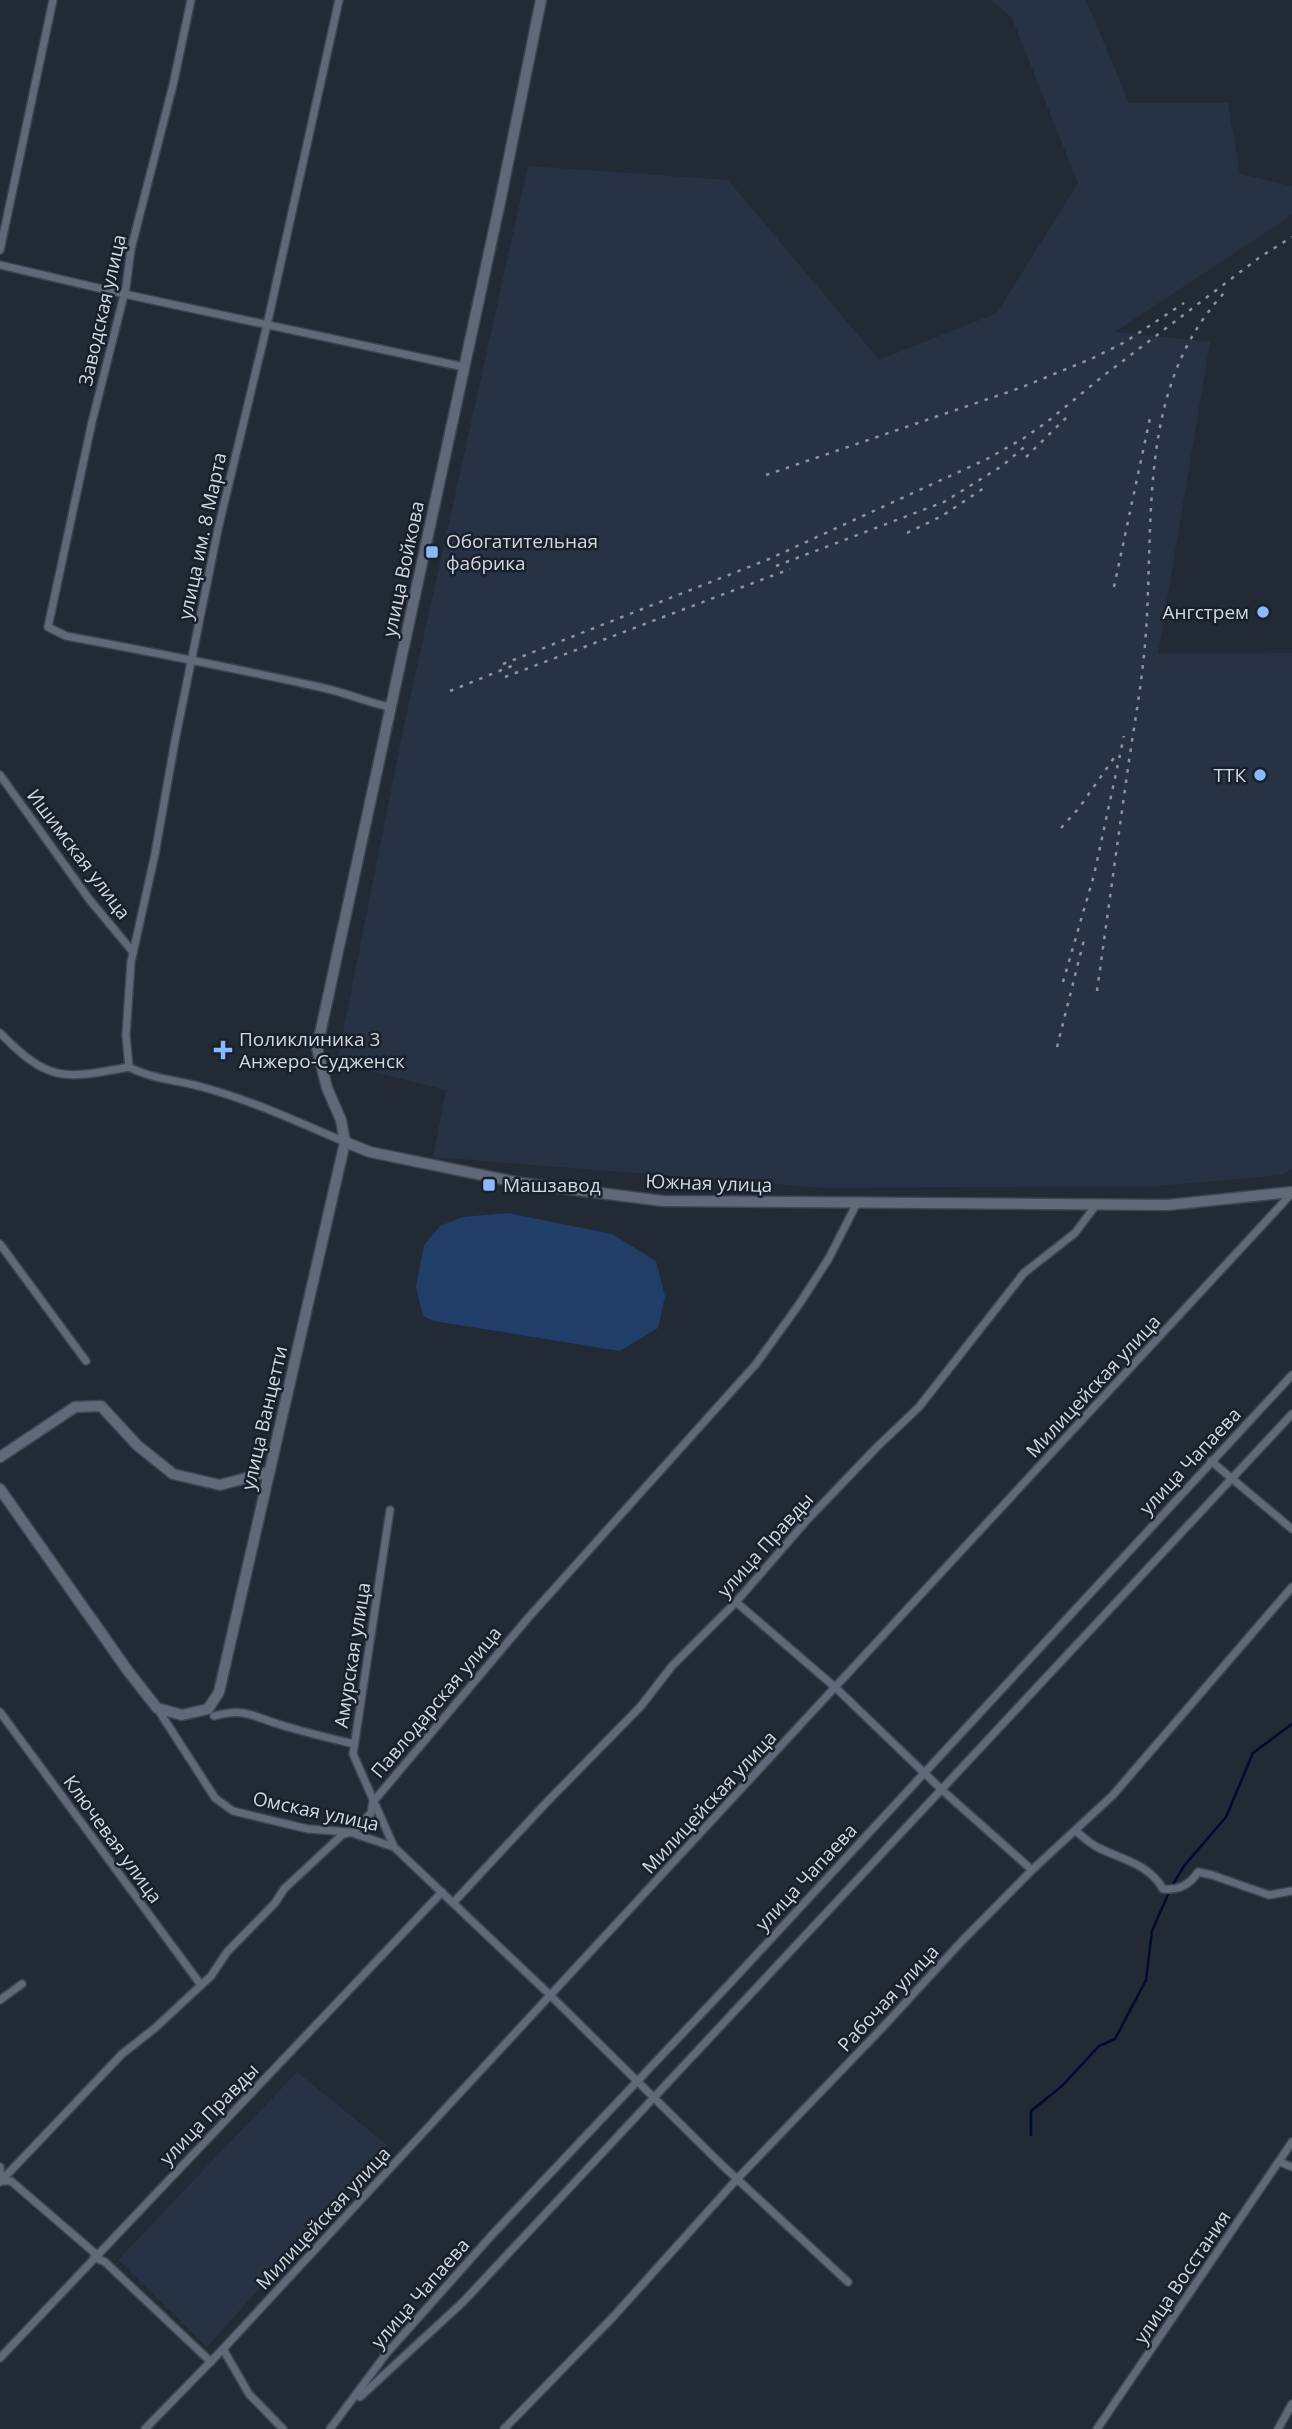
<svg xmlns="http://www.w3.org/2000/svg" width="1292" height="2429" viewBox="0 0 1292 2429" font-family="'Open Sans',sans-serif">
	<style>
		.built { fill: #273344 }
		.green { fill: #203e67 }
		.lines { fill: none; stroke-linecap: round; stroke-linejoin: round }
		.stream { stroke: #000c2d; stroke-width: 2.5 }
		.minor-casing { stroke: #3f4550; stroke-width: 10 }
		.tertiary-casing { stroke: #3f4550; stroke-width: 13 }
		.minor { stroke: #606977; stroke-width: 7 }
		.tertiary { stroke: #606977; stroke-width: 10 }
		.rail { stroke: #8f959e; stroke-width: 2.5; stroke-dasharray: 3.5 7; stroke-linecap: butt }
		.poi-dot { fill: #8abafc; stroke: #18202b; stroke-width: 2.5 }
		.labels { text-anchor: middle; stroke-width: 5; stroke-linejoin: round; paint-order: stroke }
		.street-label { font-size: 19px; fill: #d3d8e0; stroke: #18202b }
		.poi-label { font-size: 19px; fill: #d3d8e0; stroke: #18202b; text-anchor: start }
	</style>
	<rect width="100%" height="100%" fill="#222a36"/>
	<g class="built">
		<path d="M991,0h95l43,103h99l12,71 52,12v29l-177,117 95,10 -52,312 134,-1v515l-10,7 -125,11 -330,2 -394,-31 13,-67 -109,-27 68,-342 123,-555 200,14 151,180 118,-47 81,-130 -66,-165z"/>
		<path d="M297,2072l90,73 -180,202 -89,-87z"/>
	</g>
	<path class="green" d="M508,1213l104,21 44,27 9,35 -7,32 -38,23 -186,-30 -11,-5 -7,-29 8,-42 16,-19 23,-9z"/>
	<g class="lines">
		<g class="stream">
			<path d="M1172,1886l12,-20 42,-49 27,-64 39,-29"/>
			<path d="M1031,2135v-24l31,-25 37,-40 16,-7 31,-59 6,-49 17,-39"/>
		</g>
		<g class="minor-casing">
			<g id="minor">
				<path d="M191,0l-18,85 -42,164 -5,38 -34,135 -44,205 18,9c86,16 172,33 258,52 23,5 44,15 67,19"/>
				<path d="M339,0l-72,325 -49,204 -43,212 -20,113 -24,108 -5,73 3,32c23,12 48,13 73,20 49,13 96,35 143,55"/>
				<path d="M0,250l53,-250"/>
				<path d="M0,265l124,29 340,73"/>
				<path d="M0,775l89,124 44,53"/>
				<path d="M0,1033c49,50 64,46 129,34"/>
				<path d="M0,1244l86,117"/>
				<path d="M1211,1461l81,68"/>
				<path d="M390,1510l-37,244 41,93 157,149 171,169 126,117"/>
				<path d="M736,1602l100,86 106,102 90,80"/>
				<path d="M157,1708l58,90 18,13 75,18 41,3 45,15"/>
				<path d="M0,1712l201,273"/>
				<path d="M214,1716c30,-8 36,-1 64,8 25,8 51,14 76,20"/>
				<path d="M1076,1831c7,6 14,13 23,17 24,12 50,16 64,41 15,1 26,-3 35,-17l14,3 57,20 22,-4"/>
				<path d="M453,1903l91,-98 97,-99 31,-40 64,-64 72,-83 69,-72 42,-40 105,-134 51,-40 21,-28"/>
				<path d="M0,2000l22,-16"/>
				<path d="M1280,2162l12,5"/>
				<path d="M0,2167l1,14h10l86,74"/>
				<path d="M0,2182l122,-128 33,-26 56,-52 16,-24 48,-49 9,-14 58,-54 12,-4 17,-18 2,-11 155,-184 228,-254 44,-61 29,-45 28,-55"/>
				<path d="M94,2257l11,5 106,100"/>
				<path d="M223,2349l26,45 34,35"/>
				<path d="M0,2358l442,-466"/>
				<path d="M360,2397l103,-95 829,-888"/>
				<path d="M145,2429l78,-80 1069,-1156"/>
				<path d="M330,2429l56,-75 105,-118 242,-256 559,-605"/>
				<path d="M504,2429l110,-113 123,-137 146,-152 78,-85 71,-72 81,-75 179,-208"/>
				<path d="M1097,2429l195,-287"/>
				<path d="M1278,2429l14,-25"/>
			</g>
		</g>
		<g class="tertiary-casing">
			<g id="tertiary">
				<path d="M345,1142l25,10 151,31 142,18 505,4 124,-13"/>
				<path d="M0,1457l75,-50 26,-1 36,39 36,29 47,11 49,-13"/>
				<path d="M0,1489l128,182 29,37 25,7 26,-6 11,-17 126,-550 -4,-22 -14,-32 -10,-40 183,-846 41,-202"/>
			</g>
		</g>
		<use href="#minor" class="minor"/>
		<use href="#tertiary" class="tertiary"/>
		<g class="rail">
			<path d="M1026,457l45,-44"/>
			<path d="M766,475l254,-87 73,-30 32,-16 59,-39"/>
			<path d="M907,533l35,-17 42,-28"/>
			<path d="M776,566l168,-64 58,-36 27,-23"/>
			<path d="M1114,587l36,-169"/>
			<path d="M503,664l266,-105 218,-100 37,-21 23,-16 56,-46 157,-119 32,-20"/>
			<path d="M505,677l285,-108"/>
			<path d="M450,691l64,-26"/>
			<path d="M1061,828l18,-20 37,-53"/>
			<path d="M1063,982l31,-107 30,-139"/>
			<path d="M1097,991c10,-72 20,-145 30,-216 5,-37 12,-74 16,-111 15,-126 -13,-269 81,-371"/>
			<path d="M1057,1047l28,-111"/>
		</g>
	</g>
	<g class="poi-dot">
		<rect x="425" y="545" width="14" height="14" rx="3.5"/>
		<circle cx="1263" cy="612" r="7"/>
		<circle cx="1260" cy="775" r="7"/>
		<path d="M219.5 1039.5h7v7h7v7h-7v7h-7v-7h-7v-7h7z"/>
		<rect x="482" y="1178" width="14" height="14" rx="3.5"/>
	</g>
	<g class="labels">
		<g class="street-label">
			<text transform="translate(102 310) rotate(-77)" y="7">Заводская улица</text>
			<text transform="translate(202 536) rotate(-78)" y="7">улица им. 8 Марта</text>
			<text transform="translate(403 569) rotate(-78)" y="7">улица Войкова</text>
			<text transform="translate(79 854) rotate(53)" y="7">Ишимская улица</text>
			<text transform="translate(709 1183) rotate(2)" y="7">Южная улица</text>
			<text transform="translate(1093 1386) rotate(-47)" y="7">Милицейская улица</text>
			<text transform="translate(264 1418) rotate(-77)" y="7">улица Ванцетти</text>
			<text transform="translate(1190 1461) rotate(-47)" y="7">улица Чапаева</text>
			<text transform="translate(765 1545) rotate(-48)" y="7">улица Правды</text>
			<text transform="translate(352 1655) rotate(-81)" y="7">Амурская улица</text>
			<text transform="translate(436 1702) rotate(-50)" y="7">Павлодарская улица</text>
			<text transform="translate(709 1802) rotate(-47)" y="7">Милицейская улица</text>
			<text transform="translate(316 1811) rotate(12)" y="7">Омская улица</text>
			<text transform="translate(113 1839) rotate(54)" y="7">Ключевая улица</text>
			<text transform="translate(806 1877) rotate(-47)" y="7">улица Чапаева</text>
			<text transform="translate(888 1998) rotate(-47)" y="7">Рабочая улица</text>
			<text transform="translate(209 2114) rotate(-46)" y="7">улица Правды</text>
			<text transform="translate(323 2218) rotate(-47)" y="7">Милицейская улица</text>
			<text transform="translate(1182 2277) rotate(-56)" y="7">улица Восстания</text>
			<text transform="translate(420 2293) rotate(-49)" y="7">улица Чапаева</text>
		</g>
		<g class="poi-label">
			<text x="446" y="548">Обогатительная<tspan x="446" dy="22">фабрика</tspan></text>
			<text x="1249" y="619" text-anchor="end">Ангстрем</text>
			<text x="1246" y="782" text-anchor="end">ТТК</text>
			<text x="239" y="1046">Поликлиника 3<tspan x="239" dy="22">Анжеро-Судженск</tspan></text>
			<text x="503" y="1192">Машзавод</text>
		</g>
	</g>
</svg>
